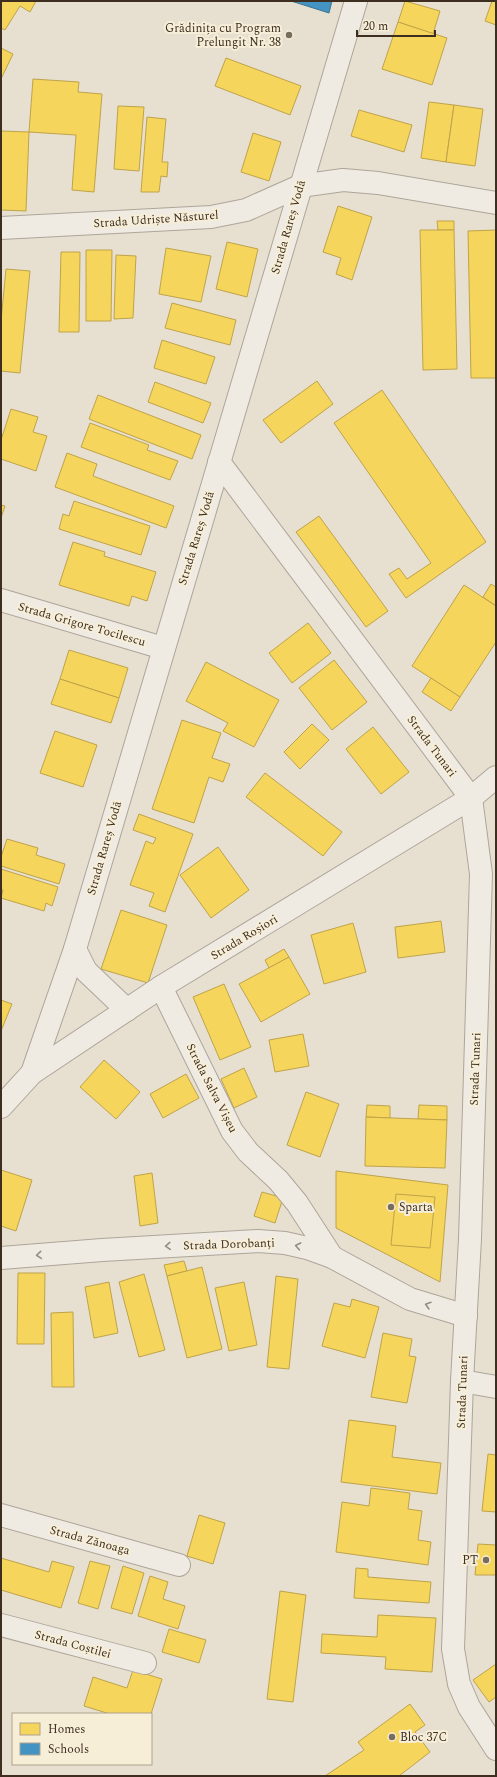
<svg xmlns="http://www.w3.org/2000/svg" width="497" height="1777" viewBox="0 0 497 1777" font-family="Spectral,serif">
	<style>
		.homes { fill: #f6d55c; stroke: #bea34a }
		.schools { fill: #4393c3; stroke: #417592 }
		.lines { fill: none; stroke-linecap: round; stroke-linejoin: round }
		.minor-casing { stroke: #ada599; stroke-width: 24 }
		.minor { stroke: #efebe3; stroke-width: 22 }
		.oneway { stroke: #968c82 }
		.poi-dot { fill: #786c5e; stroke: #f7eed8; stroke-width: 1.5 }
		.labels { text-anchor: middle; stroke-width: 4; stroke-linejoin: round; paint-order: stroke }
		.poi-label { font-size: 12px; fill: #3d2e20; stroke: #f7eed8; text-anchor: end }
		.street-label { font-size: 12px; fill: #3d2e20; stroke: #f7eed8 }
	</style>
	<rect width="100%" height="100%" fill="#e7e0d1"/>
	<g class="homes">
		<path d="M1,1h35l-6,11 -10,-6 -15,24 -4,-2z"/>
		<path d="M405,1l35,10 -7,23 -35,-12z"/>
		<path d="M492,1h4v24l-11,-4z"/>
		<path d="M398,22l49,16 -15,47 -50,-16z"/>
		<path d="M1,48l12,6 -12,25z"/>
		<path d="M226,58l75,28 -11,29 -75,-29z"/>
		<path d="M33,79l46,3 -1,10 24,2 -8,98 -22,-2 4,-55 -47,-3z"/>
		<path d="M429,102l25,3 -8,57 -25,-4z"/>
		<path d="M454,105l29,4 -8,57 -29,-4z"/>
		<path d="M118,106l26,1 -5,64 -25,-2z"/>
		<path d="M359,110l53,15 -8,27 -53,-16z"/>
		<path d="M147,117l19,2 -4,43h6l-1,15 -6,-1 -2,16h-18z"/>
		<path d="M1,131l28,1 -3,79 -25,-1z"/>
		<path d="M253,133l28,9 -12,39 -28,-9z"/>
		<path d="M338,206l34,11 -20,63 -16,-6 5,-16 -18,-6z"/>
		<path d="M437,221h17v9h-16z"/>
		<path d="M420,230h34l3,139 -34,1z"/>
		<path d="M496,230v148h-25l-3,-147z"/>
		<path d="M227,242l31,7 -11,48 -31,-8z"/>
		<path d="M166,248l45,8 -10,46 -42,-8z"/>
		<path d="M86,250h26l-1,71h-25z"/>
		<path d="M61,252h19l-1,80h-20z"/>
		<path d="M116,255l20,1 -3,62 -19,1z"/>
		<path d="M6,269l24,2 -10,102 -19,-2v-50z"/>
		<path d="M172,303l64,17 -6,25 -65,-17z"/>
		<path d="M162,340l53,17 -9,27 -52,-16z"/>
		<path d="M317,381l16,23 -52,39 -18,-23z"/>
		<path d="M155,382l56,21 -8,20 -55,-21z"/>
		<path d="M382,390l104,152 -80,56 -17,-24 10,-6 8,11 24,-16 -97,-140z"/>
		<path d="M98,395l103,40 -9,24 -103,-40z"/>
		<path d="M11,409l27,8 -5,15 14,4 -11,35 -35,-12v-19z"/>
		<path d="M90,423l59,22 -2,5 31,11 -8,19 -89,-33z"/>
		<path d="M67,453l30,11 -4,12 81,30 -8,22 -111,-41z"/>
		<path d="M74,501l76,25 -9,29 -82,-26 4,-15 6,2z"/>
		<path d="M1,505l4,1 -4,12z"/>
		<path d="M319,516l69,95 -22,16 -70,-95z"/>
		<path d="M73,542l32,10 -1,4 52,16 -9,29 -15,-5 -3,10 -70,-21z"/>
		<path d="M491,584l5,3v19l-13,-9z"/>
		<path d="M464,585l32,21v36l-36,55 -48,-31z"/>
		<path d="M308,623l23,30 -39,30 -23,-30z"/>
		<path d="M69,650l59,18 -9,30 -59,-19z"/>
		<path d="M334,660l33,42 -35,28 -33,-42z"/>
		<path d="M206,662l73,38 -25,47 -31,-16 5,-8 -42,-22z"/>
		<path d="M431,678l29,19 -9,14 -29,-19z"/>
		<path d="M60,679l59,19 -8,25 -60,-19z"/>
		<path d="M182,720l39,13 -9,25 18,6 -7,18 -14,-5 -15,46 -42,-14z"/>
		<path d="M312,724l17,16 -29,29 -16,-17z"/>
		<path d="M373,727l36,45 -28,22 -35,-45z"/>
		<path d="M55,731l42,14 -14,42 -43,-14z"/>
		<path d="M265,773l77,59 -19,24 -77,-59z"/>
		<path d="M139,814l54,20 -28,78 -16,-6 5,-13 -24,-8 16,-44 7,3 3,-6 -23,-8z"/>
		<path d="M7,839l31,9 -2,7 29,9 -6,20 -58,-18v-9z"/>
		<path d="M218,847l31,43 -38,28 -31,-43z"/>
		<path d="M1,869l57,18 -6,19 -6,-3 -2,8 -43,-13 2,-8 -2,-1z"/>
		<path d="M121,910l46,15 -19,58 -47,-14z"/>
		<path d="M441,921l4,31 -47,6 -3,-31z"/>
		<path d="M353,923l13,49 -42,12 -13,-49z"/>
		<path d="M284,949l5,8 -20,11 -4,-8z"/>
		<path d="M289,957l21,37 -49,28 -22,-38z"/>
		<path d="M224,984l27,63 -31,13 -27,-63z"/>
		<path d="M1,1000l11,4 -11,27z"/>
		<path d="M303,1034l6,32 -34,6 -6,-32z"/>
		<path d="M104,1060l36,32 -24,27 -36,-32z"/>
		<path d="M244,1068l13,29 -23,11 -13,-29z"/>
		<path d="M186,1074l13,24 -36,20 -13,-24z"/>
		<path d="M306,1092l33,12 -19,53 -33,-12z"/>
		<path d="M367,1105l23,1v12l-24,-1z"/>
		<path d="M419,1105l28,1v14l-29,-1z"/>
		<path d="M366,1117l81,3 -2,48 -80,-2z"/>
		<path d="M1,1170l31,10 -16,51 -15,-5z"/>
		<path d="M336,1171l112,14 -8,97 -104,-54z"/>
		<path d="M152,1173l6,50 -18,3 -6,-50z"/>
		<path d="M262,1192l21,6 -8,25 -21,-7z"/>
		<path d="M396,1194l39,3 -5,51 -39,-3z"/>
		<path d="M184,1261l3,10 -20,5 -3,-11z"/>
		<path d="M202,1267l20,82 -35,9 -20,-82z"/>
		<path d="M18,1273h27l-1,71h-27z"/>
		<path d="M144,1274l21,76 -26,7 -20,-75z"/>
		<path d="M276,1276l22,3 -9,90 -22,-2z"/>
		<path d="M109,1282l9,51 -24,5 -9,-51z"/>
		<path d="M244,1282l13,63 -28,6 -14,-63z"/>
		<path d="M352,1299l27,8 -14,51 -43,-12 12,-43 16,4z"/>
		<path d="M73,1312l1,75h-22l-1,-74z"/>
		<path d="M383,1333l29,6 -3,17 7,1 -9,46 -36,-6z"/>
		<path d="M349,1420l47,6 -4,31 49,6 -4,31 -96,-12z"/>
		<path d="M488,1454l8,1v57l-14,-1z"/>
		<path d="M371,1488l39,5 -2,16 14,2 -4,29 13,2 -3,23 -92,-13 6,-50 27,4z"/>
		<path d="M199,1515l26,8 -12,41 -26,-8z"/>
		<path d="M478,1544l18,1v30h-21z"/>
		<path d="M1,1558l48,14 3,-11 22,6 -13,41 -60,-18z"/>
		<path d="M90,1561l20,5 -12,43 -20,-6z"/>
		<path d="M123,1566l21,7 -12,41 -21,-6z"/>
		<path d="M356,1568l12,1v8l63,5 -2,21 -75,-5z"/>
		<path d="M150,1576l18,6 -5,17 22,7 -7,23 -40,-13z"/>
		<path d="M280,1591l26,4 -13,107 -26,-3z"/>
		<path d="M378,1615l58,3 -4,54 -47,-3 1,-12 -65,-4 1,-19 55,3z"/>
		<path d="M169,1629l37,11 -7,23 -37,-11z"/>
		<path d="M496,1664v33l-7,5 -16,-22z"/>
		<path d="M133,1670l29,9 -11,35h-41l-26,-8 9,-29 34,11z"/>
		<path d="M410,1704l15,21 -10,7 15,20 -31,24h-74l39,-26 -6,-8z"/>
	</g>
	<path class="schools" d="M291,1h41l-3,12z"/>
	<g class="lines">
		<g class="minor-casing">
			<g id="minor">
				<path d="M1,228l210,-11 35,-7 54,-24 43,-6 35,3 118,20"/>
				<path d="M219,462l252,336 10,76 -11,365 -8,142 -9,268 6,35 10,23 27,42"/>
				<path d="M1,600l162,48"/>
				<path d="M75,949l11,22 41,39"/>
				<path d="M161,987l71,144 16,21 30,28 19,23 35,54"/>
				<path d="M32,1073l43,-124 281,-948"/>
				<path d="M1,1107l31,-34 129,-86 310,-189 25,-21"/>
				<path d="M1,1258l101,-8 156,-9 27,2 22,5 25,9 78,42 56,17"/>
				<path d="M462,1381l34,6"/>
				<path d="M1,1515l178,50"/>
				<path d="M1,1625l144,38"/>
			</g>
		</g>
		<use href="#minor" class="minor"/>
	</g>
	<defs><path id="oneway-chevron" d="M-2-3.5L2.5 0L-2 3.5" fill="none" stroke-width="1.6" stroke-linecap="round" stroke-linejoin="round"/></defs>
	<g class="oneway">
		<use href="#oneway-chevron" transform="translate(168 1246) rotate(177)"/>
		<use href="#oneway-chevron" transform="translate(298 1246) rotate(-169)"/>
		<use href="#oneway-chevron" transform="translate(39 1255) rotate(175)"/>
		<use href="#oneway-chevron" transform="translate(428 1305) rotate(-163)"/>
	</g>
	<g class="poi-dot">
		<circle cx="289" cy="35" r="4"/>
		<circle cx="391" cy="1207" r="4"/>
		<circle cx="486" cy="1560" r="4"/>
		<circle cx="392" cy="1737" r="4"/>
	</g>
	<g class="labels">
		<g class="poi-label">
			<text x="281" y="32">Grădinița cu Program<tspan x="281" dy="14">Prelungit Nr. 38</tspan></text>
			<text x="399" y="1211" text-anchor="start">Sparta</text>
			<text x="478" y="1564">PT</text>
			<text x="400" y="1741" text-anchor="start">Bloc 37C</text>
		</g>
		<g class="street-label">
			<text transform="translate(156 219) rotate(-4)" y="4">Strada Udriște Năsturel</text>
			<text transform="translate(288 227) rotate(-74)" y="4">Strada Rareș Vodă</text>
			<text transform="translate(196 538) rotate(-73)" y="4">Strada Rareș Vodă</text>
			<text transform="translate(82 624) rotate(16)" y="4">Strada Grigore Tocilescu</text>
			<text transform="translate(432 746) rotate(53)" y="4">Strada Tunari</text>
			<text transform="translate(104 848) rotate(-74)" y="4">Strada Rareș Vodă</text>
			<text transform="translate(244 937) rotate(-31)" y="4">Strada Roșiori</text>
			<text transform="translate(475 1069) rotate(-88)" y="4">Strada Tunari</text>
			<text transform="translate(212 1088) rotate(63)" y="4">Strada Salva Vișeu</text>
			<text transform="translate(229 1244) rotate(-2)" y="4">Strada Dorobanți</text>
			<text transform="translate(462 1392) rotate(-88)" y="4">Strada Tunari</text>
			<text transform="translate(90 1540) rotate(15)" y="4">Strada Zănoaga</text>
			<text transform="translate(73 1644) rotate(15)" y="4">Strada Coștilei</text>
		</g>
	</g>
	<rect width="497" height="1777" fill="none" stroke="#3d2e20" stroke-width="4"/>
	<rect x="12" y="1713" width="140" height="52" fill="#f7eed8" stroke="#ada18e"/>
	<rect x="20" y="1723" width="20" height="12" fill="#f6d55c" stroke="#ada18e"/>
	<text x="48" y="1733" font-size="12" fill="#3d2e20">Homes</text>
	<rect x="20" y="1743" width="20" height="12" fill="#4393c3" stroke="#ada18e"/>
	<text x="48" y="1753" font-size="12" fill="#3d2e20">Schools</text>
	<path d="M357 30v6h78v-6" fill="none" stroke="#3d2e20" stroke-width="2"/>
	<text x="363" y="30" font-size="12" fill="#3d2e20" stroke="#f7eed8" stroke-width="3" paint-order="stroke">20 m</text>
</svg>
